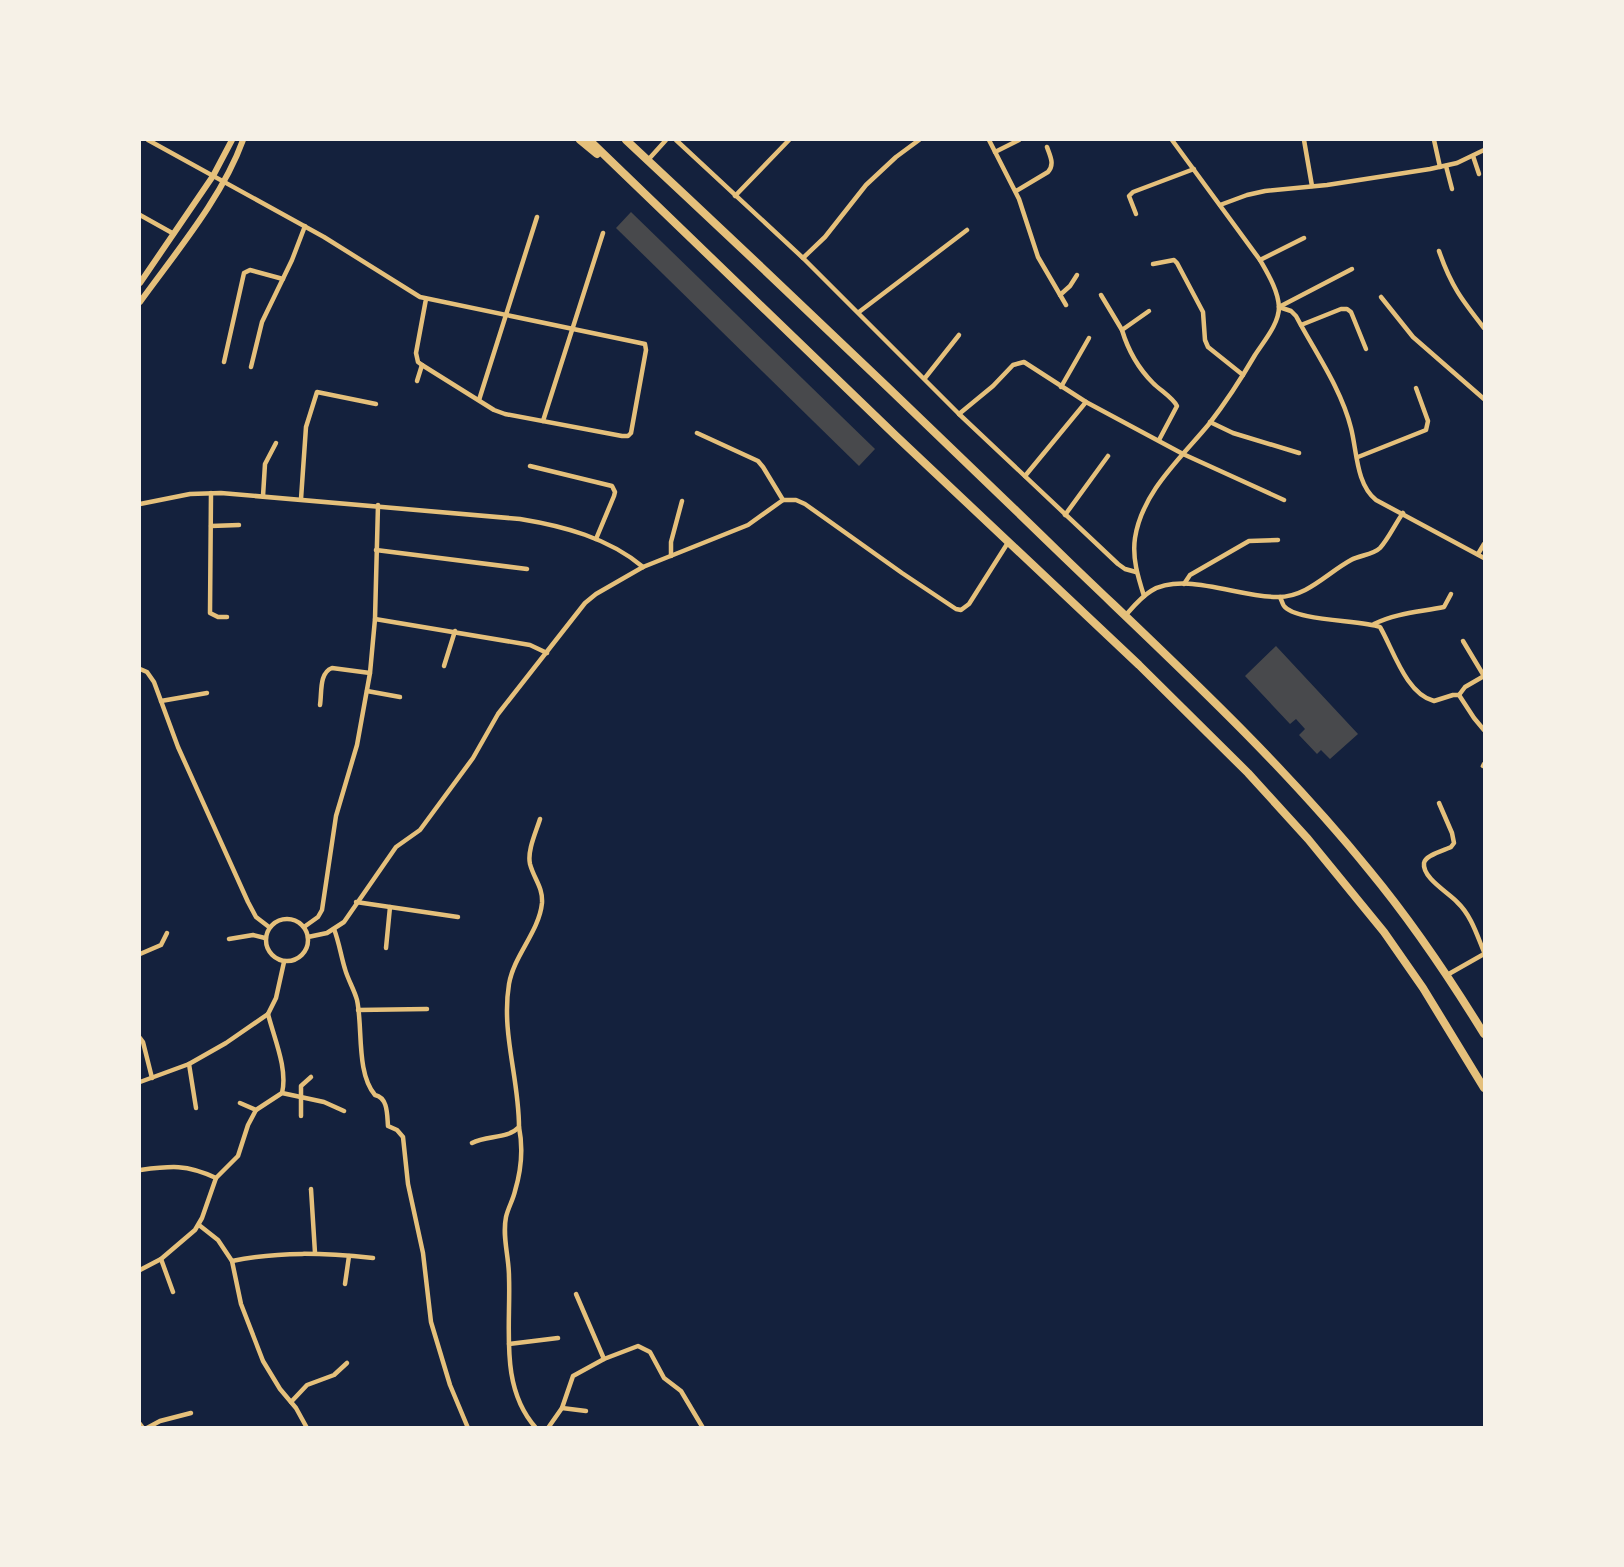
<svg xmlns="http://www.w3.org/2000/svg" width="1624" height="1567" viewBox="0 0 1624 1567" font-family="'Titillium Web',sans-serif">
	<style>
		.building { fill: #48494c }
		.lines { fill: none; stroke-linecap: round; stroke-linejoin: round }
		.minor { stroke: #e5c07b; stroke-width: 4.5 }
		.secondary { stroke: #e5c07b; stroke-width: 6 }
		.trunk { stroke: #e5c07b; stroke-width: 8 }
	</style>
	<rect width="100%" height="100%" fill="#14213d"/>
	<g class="building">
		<path d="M631,212l244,237 -16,17 -243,-238z"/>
		<path d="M1276,646l82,88 -28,25 -9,-9 -4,4 -18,-19 6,-6 -9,-10 -6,5 -45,-48z"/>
	</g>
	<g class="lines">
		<g class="minor">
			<path d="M148,140l176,97 96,60 225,47 1,6 -15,83 -3,3h-6l-117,-22 -11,-4 -72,-45 -4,-3 -2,-9 10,-54"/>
			<path d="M676,140l127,118 156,156 159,150 7,5 11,3"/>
			<path d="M989,140l30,59 19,58 28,48"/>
			<path d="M1304,140l8,46"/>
			<path d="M1434,140l6,27"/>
			<path d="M995,152l24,-12"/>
			<path d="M1473,156l6,18"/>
			<path d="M648,160l18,-20"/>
			<path d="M1446,166l6,23"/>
			<path d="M1016,191l32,-19c7,-8 2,-16 -1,-25"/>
			<path d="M735,196l54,-56"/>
			<path d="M1220,205l27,-10 18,-4 62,-6 103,-16 27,-6 27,-13"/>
			<path d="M1136,214l-7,-18 4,-4 61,-23"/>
			<path d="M140,215l34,19"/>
			<path d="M1439,251c12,35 23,49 45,77"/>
			<path d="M803,258l22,-21 41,-52 30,-28 23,-17"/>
			<path d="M1260,260l44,-22"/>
			<path d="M1153,264l21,-4 3,3 26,49 2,28 3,7 35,28"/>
			<path d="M1060,295l10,-9 7,-11"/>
			<path d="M1101,295l21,35"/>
			<path d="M1381,297l32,40 71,62"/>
			<path d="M1279,307l12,4 5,5c19,36 45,72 55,112 6,23 5,56 25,72l108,58"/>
			<path d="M1279,307l73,-38"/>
			<path d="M1149,311l-27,19c6,20 17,39 31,53 8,8 19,14 24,23l-18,34"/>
			<path d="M859,312l108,-82"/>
			<path d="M1301,325l40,-16h6l4,3 15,37"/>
			<path d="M224,362l20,-89 6,-3 33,9"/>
			<path d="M251,367l11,-45 30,-62 13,-34"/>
			<path d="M925,378l34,-43"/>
			<path d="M417,381l5,-16"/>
			<path d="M1061,387l28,-49"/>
			<path d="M479,400l58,-183"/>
			<path d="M959,414l34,-28 20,-21 11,-3 62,40 97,52 101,46"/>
			<path d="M543,421l60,-188"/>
			<path d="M1210,422l23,11 66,20"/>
			<path d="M697,433l61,28 5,6 20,33"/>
			<path d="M1358,457l68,-27 2,-9 -12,-33"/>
			<path d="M530,466l82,20 3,6 -1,4 -18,43"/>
			<path d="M1025,476l61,-74"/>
			<path d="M211,493l-1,120 8,4h9"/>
			<path d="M263,496l2,-32 11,-21"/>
			<path d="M301,499l5,-72 11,-35 59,12"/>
			<path d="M140,504l50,-10 31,-1 299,26c43,7 89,19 123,48"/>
			<path d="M1065,515l43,-59"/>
			<path d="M211,526l28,-1"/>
			<path d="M376,550l151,19"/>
			<path d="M1478,554l6,-10"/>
			<path d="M671,556v-14l11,-41"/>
			<path d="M1184,584l6,-9 59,-34 29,-1"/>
			<path d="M1144,596c-6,-19 -12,-38 -9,-58 7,-46 46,-80 74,-114 17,-22 32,-45 46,-69 9,-14 24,-31 24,-48 -1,-17 -11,-33 -19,-47l-88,-120"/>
			<path d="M1280,597c1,2 3,8 4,9 11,15 78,14 96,21 13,22 26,67 54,74l19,-6h6"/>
			<path d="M1125,616c8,-9 16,-19 26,-25 32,-20 91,7 127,6 29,0 49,-24 73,-37 9,-5 22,-5 29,-12 9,-10 15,-24 23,-35"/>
			<path d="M375,619l155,26 17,8"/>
			<path d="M1374,624c22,-11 46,-12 70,-17l7,-13"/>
			<path d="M1463,641l21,35"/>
			<path d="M444,666l11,-35"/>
			<path d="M140,669l7,3 7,10 24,65 70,155 8,15 13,10"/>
			<path d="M367,691l33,6"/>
			<path d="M1459,695l15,23 10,12"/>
			<path d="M1459,695l6,-8 19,-11"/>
			<path d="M161,701l46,-8"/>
			<path d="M320,705c2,-13 -1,-32 12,-37l38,5"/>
			<path d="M1483,766l1,-2"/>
			<path d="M1439,803l13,30 2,10 -3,4c-6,3 -26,8 -27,16 -2,15 25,30 33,39 14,13 20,33 27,50"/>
			<path d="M356,902l102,15"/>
			<circle cx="287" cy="940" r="21"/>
			<path d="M304,927l14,-10 4,-7 14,-94 21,-71 13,-72 5,-54 3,-114"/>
			<path d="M334,929c5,13 7,27 11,40 3,11 9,20 12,31 6,27 -1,73 18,95 13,3 12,19 13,31l9,4 6,7 5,47 15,69 8,69 19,63 18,43"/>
			<path d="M308,937l19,-4 17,-11 52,-75 24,-17 53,-72 25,-44 87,-111 11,-9 47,-27 105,-42 35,-25h13l9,4 97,69 54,36 5,1 8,-6 40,-63"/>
			<path d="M229,939l24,-4 12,3"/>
			<path d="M386,948l4,-41"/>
			<path d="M140,954l21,-9 6,-12"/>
			<path d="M1447,975l37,-21"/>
			<path d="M358,1010l69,-1"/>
			<path d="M268,1014c6,24 20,55 14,79"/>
			<path d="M140,1038l3,4 9,36"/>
			<path d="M189,1064l7,44"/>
			<path d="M140,1082l49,-18 37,-21 42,-29 8,-16 8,-36"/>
			<path d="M240,1103l16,7"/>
			<path d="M301,1116v-30l10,-9"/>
			<path d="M519,1127c4,20 2,44 -4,64 -2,9 -7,17 -9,26 -4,20 3,39 3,60 2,50 -10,110 27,151"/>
			<path d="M472,1143c15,-8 36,-4 47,-16 0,-49 -18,-94 -10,-143 5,-29 30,-52 33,-81 1,-16 -8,-24 -12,-39 -3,-13 6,-32 10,-45"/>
			<path d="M140,1170c31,-4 46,-6 76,8"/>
			<path d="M311,1189l4,64"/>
			<path d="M199,1225l19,15 14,21 9,43 22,57 17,28 16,19 11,20"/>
			<path d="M161,1259l12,33"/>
			<path d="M232,1261c48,-10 92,-8 141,-3"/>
			<path d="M140,1270l21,-11 34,-29 7,-12 14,-40 22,-22 10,-31 8,-15 26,-17 42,9 20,9"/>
			<path d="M345,1284l4,-28"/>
			<path d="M576,1294l28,65"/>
			<path d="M509,1344l49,-6"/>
			<path d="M291,1402l16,-17 27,-10 13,-12"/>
			<path d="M562,1408l24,3"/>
			<path d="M140,1424l3,4"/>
			<path d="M147,1428l13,-7 31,-8"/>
			<path d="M548,1428l14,-20 11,-32 31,-17 34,-13 12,6 14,26 17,13 22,37"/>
		</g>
		<g class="secondary">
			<path d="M140,283l73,-107 19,-36"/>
			<path d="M140,302c36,-50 82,-104 103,-162"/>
		</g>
		<g class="trunk">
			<path d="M580,140l17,14"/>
			<path d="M589,140l307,296 243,229 109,108 60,66 76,93 39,56 61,100"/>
			<path d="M626,140c149,139 297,280 443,422 103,99 210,197 300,308 43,52 80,107 115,164"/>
		</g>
	</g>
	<rect width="1624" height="1567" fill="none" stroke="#f6f1e7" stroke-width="282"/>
</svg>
